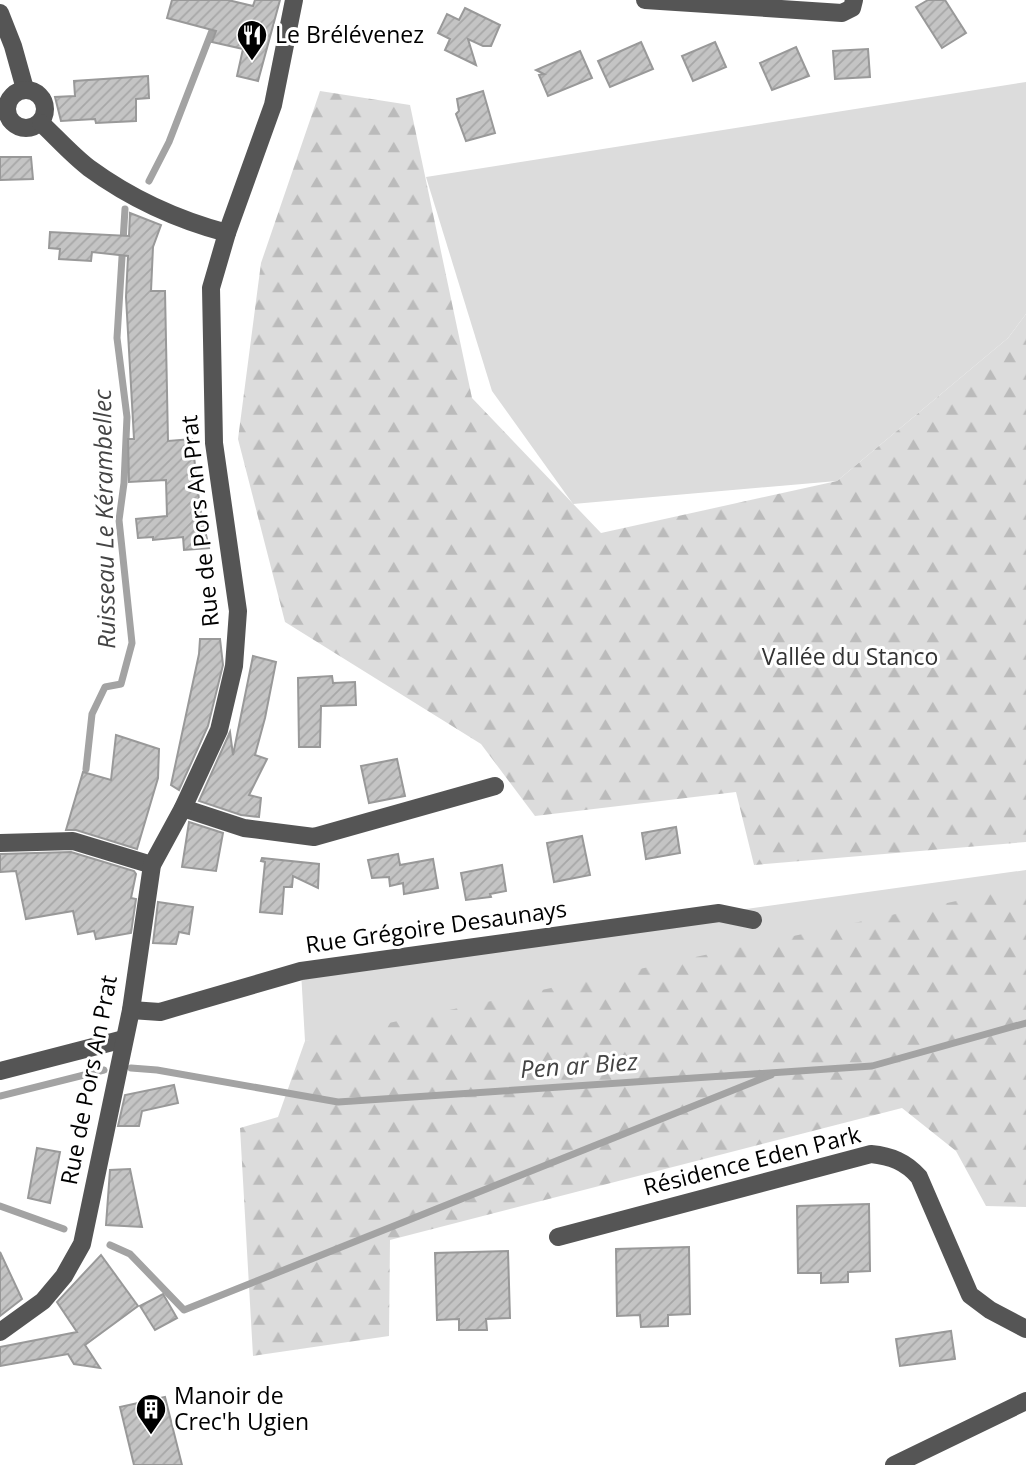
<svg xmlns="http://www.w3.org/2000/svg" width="1026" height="1465" viewBox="0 0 1026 1465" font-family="'Open Sans',sans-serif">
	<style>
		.grass { fill: #dcdcdc }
		.forest { fill: url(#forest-firs) }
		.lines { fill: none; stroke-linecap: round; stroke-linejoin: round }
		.stream { stroke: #a3a3a3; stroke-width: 7 }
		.building { fill: url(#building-hatch); stroke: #999; stroke-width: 2 }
		.minor { stroke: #555; stroke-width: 18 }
		.labels { text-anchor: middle; stroke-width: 6; stroke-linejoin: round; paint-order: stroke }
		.poi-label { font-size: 23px; fill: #000; stroke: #fff; text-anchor: start }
		.street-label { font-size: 23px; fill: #000; stroke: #fff }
		.park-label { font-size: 23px; fill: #333; stroke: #fff }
		.water-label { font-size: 24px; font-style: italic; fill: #444; stroke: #fff }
	</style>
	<defs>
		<pattern id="forest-firs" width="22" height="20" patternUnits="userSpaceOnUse" patternTransform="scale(1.75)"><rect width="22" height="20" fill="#dcdcdc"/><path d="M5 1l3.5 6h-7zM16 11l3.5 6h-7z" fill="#bbb"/></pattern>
		<pattern id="building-hatch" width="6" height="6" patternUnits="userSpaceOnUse" patternTransform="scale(1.75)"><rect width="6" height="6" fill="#c4c4c4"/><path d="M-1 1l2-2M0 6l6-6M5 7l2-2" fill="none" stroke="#a7a7a7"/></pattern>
	</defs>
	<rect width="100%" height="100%" fill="#fff"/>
	<g class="grass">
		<path d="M1026,82v232l-18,24 -171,143 -264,23 -81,-113 -66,-214z"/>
		<path d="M1026,870v153l-520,2 -201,16 -4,-70z"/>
	</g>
	<g class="forest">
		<path d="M320,91l90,14 62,293 129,135 236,-52 171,-143 18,-24v528l-272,23 -18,-73 -201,24 -54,-72 -196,-122 -47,-183 23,-176z"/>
		<path d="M1026,886v321l-40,-1 -30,-55 -54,-43 -512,132 -1,96 -136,20 -13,-228 38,-11 27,-76z"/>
	</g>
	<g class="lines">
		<g class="stream">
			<path d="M149,181l20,-39 46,-119"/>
			<path d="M86,769l6,-55 13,-27 16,-3 11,-41 -13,-123 5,-37 3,-66 -10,-79 8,-129"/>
			<path d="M131,1068l26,2 181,32 534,-36 154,-43"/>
			<path d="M0,1096l104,-26"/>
			<path d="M0,1206l64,23"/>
			<path d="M110,1245l20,9 54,56 587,-235"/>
		</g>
	</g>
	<g class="building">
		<path d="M172,0h56l25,6 2,-6h25l-22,81 -21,-5 6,-27 -31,-7 4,-11 -49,-13z"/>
		<path d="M928,0h17l21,33 -24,15 -26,-41z"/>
		<path d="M465,8l35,17 -9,21h-8l-15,-7 8,26 -31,-15 5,-11 -12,-6 9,-19 12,6z"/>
		<path d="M641,42l12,27 -43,18 -12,-26z"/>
		<path d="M715,42l11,25 -33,14 -11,-25z"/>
		<path d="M796,47l13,29 -37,14 -12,-27z"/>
		<path d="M868,49l2,28 -35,2 -2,-28z"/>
		<path d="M580,51l12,27 -44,18 -9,-21 5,-1 -8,-4z"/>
		<path d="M148,76l1,22 -13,1v22l-40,2 -1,-4 -34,2 -6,-24 20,-1 -1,-15z"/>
		<path d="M483,91l12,42 -29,8 -10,-27 3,-3 -2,-12z"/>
		<path d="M0,157h31l2,22 -33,1z"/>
		<path d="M130,213l31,12 -8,22 -2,44h14l3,150 24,-2 8,69 9,40 -25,2 -1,-13 -30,3v-3l-15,1 -2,-19 31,-3 -1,-36 -37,2 -1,-43h6l-8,-142 2,-41 -36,-4 -1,9 -32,-2 1,-10 -11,-1 1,-16 79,4z"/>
		<path d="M200,639h20l3,26 -15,61 -29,64 -8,-5 28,-131z"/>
		<path d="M253,656l23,6 -11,56 -10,37 12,4 -18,36 12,3 -2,19 -18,-2 -42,-14 31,-69 3,23z"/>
		<path d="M332,676l1,7 22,-1 1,23 -35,1 -1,41h-21l-1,-69z"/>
		<path d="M116,735l43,14 -1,29 -21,71 -61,-19h-10l17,-58 28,8z"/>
		<path d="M397,759l8,37 -36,7 -8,-37z"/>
		<path d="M189,822l34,11 -7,38 -34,-4z"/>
		<path d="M676,827l4,26 -34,6 -4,-26z"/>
		<path d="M582,836l8,39 -36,7 -7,-39z"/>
		<path d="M71,852l63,19 2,3 -5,24 5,1 -5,34 -35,6 -2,-8 -16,3 -5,-23 -47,8 -10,-48 -16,1v-18z"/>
		<path d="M398,854l2,11 33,-6 5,29 -34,6 -1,-11 -13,3 -1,-9 -17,1 -4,-18z"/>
		<path d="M262,858l57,6 -1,24 -25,-12 -1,11h-8l-2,27 -22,-2 5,-50 -4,-1z"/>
		<path d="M502,865l4,26 -16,3 1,3 -25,3 -5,-27z"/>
		<path d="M158,902l35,5 -4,27 -10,-2 -3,12 -23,-1z"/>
		<path d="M174,1085l4,18 -36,8 -3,15h-21l7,-31z"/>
		<path d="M37,1148l23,4 -10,51 -22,-5z"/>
		<path d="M130,1169l12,58 -36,-2 4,-55z"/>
		<path d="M869,1204l1,67 -22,1v10l-27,1v-10h-23l-1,-67z"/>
		<path d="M689,1247l1,67 -22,1v11l-27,1 -1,-12 -23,1 -1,-67z"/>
		<path d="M508,1251l2,67 -24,1 1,11h-28v-11l-22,1 -2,-67z"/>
		<path d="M0,1252l22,47 -22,17z"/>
		<path d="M101,1255l37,51 -53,39 15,23 -26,-4 -6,-10 -68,12v-19l77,-15 -20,-30z"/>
		<path d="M163,1294l14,24 -22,12 -15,-24z"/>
		<path d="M951,1331l4,28 -55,7 -4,-27z"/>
		<path d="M165,1397l17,68h-48l-14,-58z"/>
	</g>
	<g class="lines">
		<g class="minor">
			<path d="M645,0l197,13 10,-5 2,-8"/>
			<path d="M0,13l13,33 12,43"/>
			<circle cx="26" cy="109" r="19"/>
			<path d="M41,123c16,15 31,32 48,45 41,30 89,52 138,65"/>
			<path d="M183,808l61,20 70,9 181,-51"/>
			<path d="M0,843l73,-2 79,24"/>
			<path d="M131,1010l29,2 141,-41 418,-58 34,7"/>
			<path d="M0,1071l124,-32"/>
			<path d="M558,1237l313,-83c20,2 35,8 48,23l51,118 20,15 36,19"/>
			<path d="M0,1332l43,-31 21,-25 18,-32 49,-234 21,-145 31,-57 36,-78 15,-64 4,-55 -24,-168 -3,-155 16,-55 46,-128 21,-105"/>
			<path d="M894,1465l132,-64"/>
		</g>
	</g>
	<defs>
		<g id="restaurant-pin" transform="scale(1.575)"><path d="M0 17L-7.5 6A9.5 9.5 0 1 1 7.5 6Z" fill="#000" stroke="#fff"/><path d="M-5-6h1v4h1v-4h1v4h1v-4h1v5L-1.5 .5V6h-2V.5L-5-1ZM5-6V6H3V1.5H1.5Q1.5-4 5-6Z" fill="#fff"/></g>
		<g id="building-pin" transform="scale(1.575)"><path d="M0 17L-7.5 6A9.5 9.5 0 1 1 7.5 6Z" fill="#000" stroke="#fff"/><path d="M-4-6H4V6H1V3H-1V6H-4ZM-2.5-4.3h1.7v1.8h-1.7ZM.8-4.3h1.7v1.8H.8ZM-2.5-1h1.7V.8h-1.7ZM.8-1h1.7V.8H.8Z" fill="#fff"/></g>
	</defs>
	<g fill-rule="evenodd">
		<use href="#restaurant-pin" x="252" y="35"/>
		<use href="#building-pin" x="151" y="1409"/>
	</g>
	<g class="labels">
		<g class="poi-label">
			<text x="275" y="43">Le Brélévenez</text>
			<text x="174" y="1404">Manoir de<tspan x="174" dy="26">Crec'h Ugien</tspan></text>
		</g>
		<g class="street-label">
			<text transform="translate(200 521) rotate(-96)" y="8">Rue de Pors An Prat</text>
			<text transform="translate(436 927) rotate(-8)" y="8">Rue Grégoire Desaunays</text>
			<text transform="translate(89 1080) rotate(-79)" y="8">Rue de Pors An Prat</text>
			<text transform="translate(752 1161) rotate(-14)" y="8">Résidence Eden Park</text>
		</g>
		<g class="park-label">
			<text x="850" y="665">Vallée du Stanco</text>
		</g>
		<g class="water-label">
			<text transform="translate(105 519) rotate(-91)" y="8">Ruisseau Le Kérambellec</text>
			<text transform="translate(579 1066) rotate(-4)" y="8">Pen ar Biez</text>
		</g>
	</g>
</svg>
